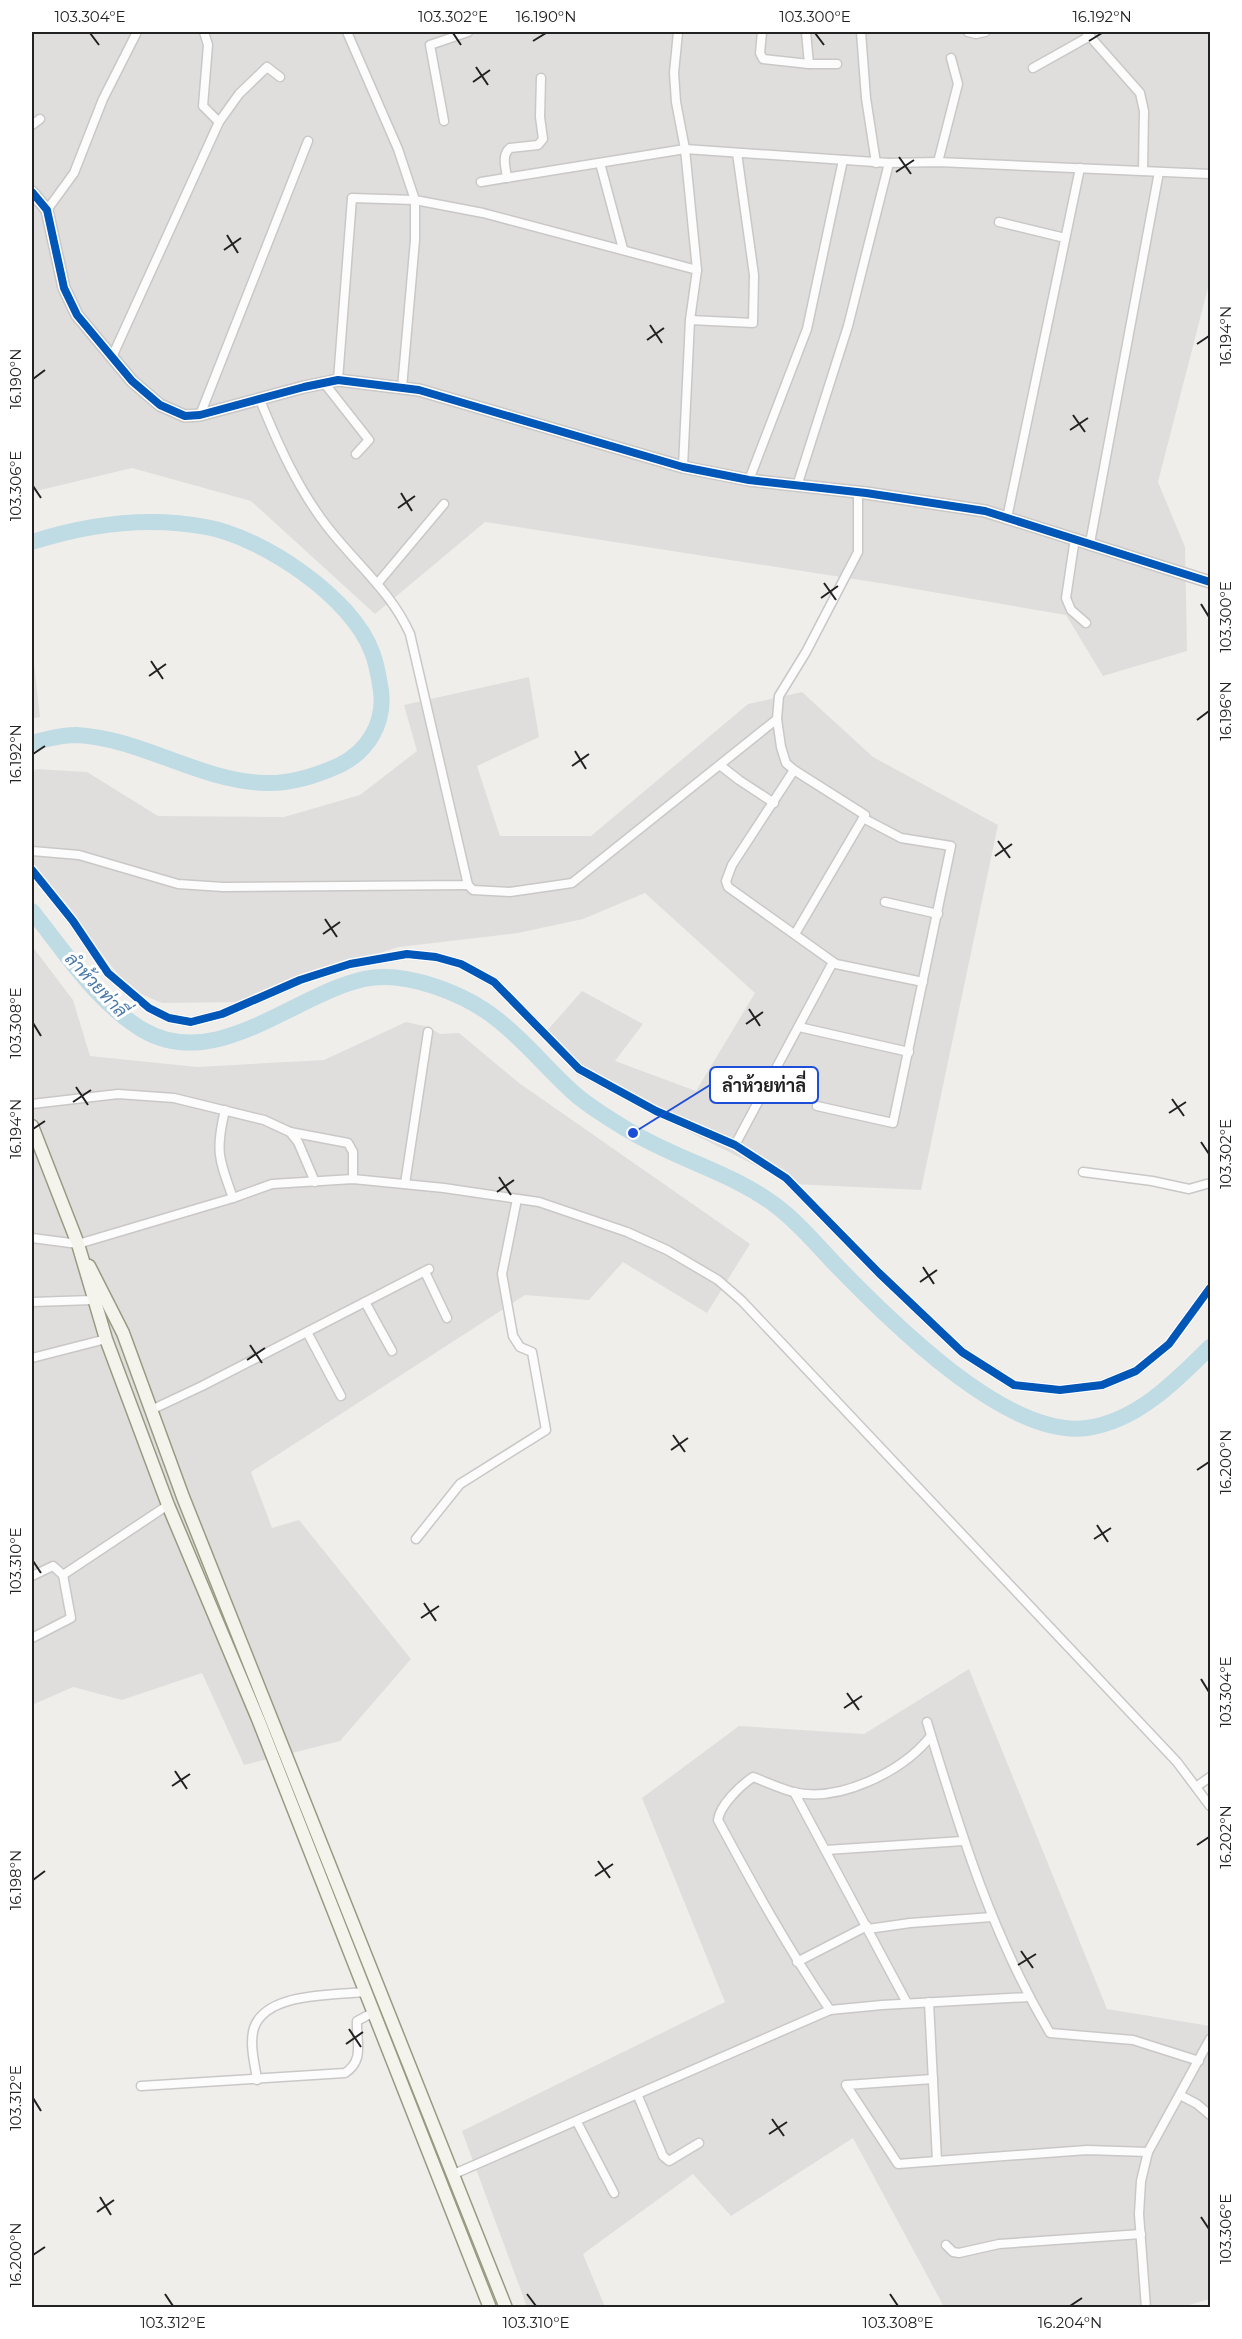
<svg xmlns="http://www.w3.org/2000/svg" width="1242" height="2339" viewBox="0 0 1242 2339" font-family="Montserrat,Sarabun,sans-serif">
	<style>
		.residential { fill: #dfdedc }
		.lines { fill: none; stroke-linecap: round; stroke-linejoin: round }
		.river { stroke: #bfdbe3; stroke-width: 16 }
		.minor-casing { stroke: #c9c8c7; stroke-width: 11 }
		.tertiary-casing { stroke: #c9c8c7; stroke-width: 14 }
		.secondary-casing { stroke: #999a82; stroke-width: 15 }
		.minor { stroke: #fdfcfc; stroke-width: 8 }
		.tertiary { stroke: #fdfcfc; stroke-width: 10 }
		.secondary { stroke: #f4f4ed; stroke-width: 12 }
		.cycleway-casing { stroke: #fff; stroke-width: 11 }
		.cycleway { stroke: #0057b8; stroke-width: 8 }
		.ticks { fill: none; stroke: #222; stroke-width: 2 }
		.labels { text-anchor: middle; stroke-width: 6; stroke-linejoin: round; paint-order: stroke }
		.water-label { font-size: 18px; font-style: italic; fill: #4a7aab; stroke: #fff }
		.leader { fill: none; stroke: #1d4ed8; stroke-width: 2 }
		.callout-dot { fill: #1d4ed8; stroke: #fff; stroke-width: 2 }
		.callout { fill: #fff; stroke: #1d4ed8; stroke-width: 2 }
		.callout-label { font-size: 18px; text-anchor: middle; font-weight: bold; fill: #222 }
		.neatline { fill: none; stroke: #222; stroke-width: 2 }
		.ticks-label { font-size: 15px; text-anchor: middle; fill: #222 }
	</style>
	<rect width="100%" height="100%" fill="#f0eeeb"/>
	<g class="residential">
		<path d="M32,32h1178v248l-52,202 27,65 2,104 -84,25 -37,-61 -180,-31 -401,-62 -110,92 -124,-113 -119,-33 -100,24z"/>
		<path d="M32,645l8,72 -8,2z"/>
		<path d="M529,677l10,60 -62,29 23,70h91l157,-132 54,-12 71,65 125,68 -77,365 -129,-6 -215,-109 -32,-42 37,-42 61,33 -28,37 81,30 59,-98 -110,-100 -62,26 -65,14 -119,14 -82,25 -70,30 -85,1 -33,-14 -58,-76 -39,-39v-100l4,-5 51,3 71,44 126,1 76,-22 57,-44 -13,-46z"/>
		<path d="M32,946l41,54 17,56 107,11 127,-7 82,-38 22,5 12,7 19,-1 60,50 231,161 -43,69 -84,-51 -34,38 -64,-5 -274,177 21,56 27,-8 112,139 -71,82 -96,24 -42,-92 -80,27 -49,-13 -41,18z"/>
		<path d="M969,1669l138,340 103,17v273l-31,9 -235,-1 -91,-169 -122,78 -38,-42 -110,80 22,53h-78l-65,-176 263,-129 -83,-204 97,-72 125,8z"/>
	</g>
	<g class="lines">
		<g class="river">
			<path d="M32,542c56,-18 116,-26 174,-15 56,10 146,70 166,125 5,12 7,26 9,39 4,32 -13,60 -41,74 -22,10 -51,19 -75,18 -66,-2 -124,-45 -189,-48 -15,0 -30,4 -44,8"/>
			<path d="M32,911c33,41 65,92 111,119 73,43 152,-36 221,-51 42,-9 102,15 134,41 28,22 50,50 77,74 16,14 35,25 53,36 47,29 103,42 147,75 23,17 41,39 61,60 53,54 170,174 251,163 50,-7 89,-47 123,-81"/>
		</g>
		<g class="minor-casing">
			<g id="minor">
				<path d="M204,32l4,13 -5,61 16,16"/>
				<path d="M347,32l51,117 17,51v40l-13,148"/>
				<path d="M678,32l-4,41 2,29 9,47 12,121 -7,50 -7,147"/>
				<path d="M762,32l-2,21 3,6 46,5 -3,-32"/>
				<path d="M861,32l5,66 10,65"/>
				<path d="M968,32l8,2 9,-2"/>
				<path d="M1086,32l54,61 4,18 -1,60"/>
				<path d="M809,64h28"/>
				<path d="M1033,68l57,-32"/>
				<path d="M444,121l-14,-76 38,-13"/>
				<path d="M32,125l8,-6"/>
				<path d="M938,162l20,-78 -7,-26"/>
				<path d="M600,163l23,86"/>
				<path d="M507,178c-1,-10 -6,-23 3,-30l28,-3 5,-6 -3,-22 1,-39"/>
				<path d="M481,182l204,-33 204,14 49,-1 272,12"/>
				<path d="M47,210l27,-37 29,-74 34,-67"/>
				<path d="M999,222l66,16"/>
				<path d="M690,320l63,3 1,-48 -17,-122"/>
				<path d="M112,357l107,-235 20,-28 28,-27 13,10"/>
				<path d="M338,380l14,-182 63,2 68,13 214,57"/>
				<path d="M325,384l44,56 -13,14"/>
				<path d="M200,415l108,-274"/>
				<path d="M749,480l58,-151 36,-169"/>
				<path d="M797,486l51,-160 41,-163"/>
				<path d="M1007,518l73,-350"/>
				<path d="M1075,538l-9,60 5,12 15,13"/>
				<path d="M1090,543l69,-371"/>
				<path d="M377,584l67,-80"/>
				<path d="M721,766l18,14 35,23"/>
				<path d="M794,770l-62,95 -6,16 2,6 108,77 87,18"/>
				<path d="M32,851l47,4 99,29 45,3 245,-2 -58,-251c-19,-43 -56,-72 -84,-109 -29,-38 -48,-81 -66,-125"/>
				<path d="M32,870l41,51 35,52 41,35 20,10 22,4 31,-8 78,-34 50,-16 57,-10 29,3 25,7 33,18 85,87 77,42 79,34 51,33 93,95 83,79 52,33 46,5 42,-5 34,-14 33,-27 41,-56"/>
				<path d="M468,885l5,5 37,2 62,-9 205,-164"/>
				<path d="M885,902l53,12"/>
				<path d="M795,934l70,-119 -71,-45 -8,-7 -5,-16 -4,-28 2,-23 27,-44 52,-100v-59"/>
				<path d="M799,1027l110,25"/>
				<path d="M32,1104l86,-10 56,4 90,22 26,12 8,10 17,40"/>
				<path d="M817,1106l76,17 58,-277 -50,-8 -38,-20"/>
				<path d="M225,1110c-10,42 -6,49 8,88"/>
				<path d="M290,1132l58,11 5,9v27"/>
				<path d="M735,1145l98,-183"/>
				<path d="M1083,1172l69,9 37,8 21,-6"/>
				<path d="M405,1184l23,-152"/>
				<path d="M32,1238l46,6 155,-46 39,-14 81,-5 91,9 95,14 88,30 40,18 51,30 24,21 435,461 33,44"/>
				<path d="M425,1272l22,46"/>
				<path d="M32,1302l61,-2"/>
				<path d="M365,1302l27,49"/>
				<path d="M307,1332l34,64"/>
				<path d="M32,1358l74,-19"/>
				<path d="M151,1410l51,-24 227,-117"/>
				<path d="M416,1539l44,-55 86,-54 -14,-78 -12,-5 -7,-11 -11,-62 15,-75"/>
				<path d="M32,1576l21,-10 10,9 105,-70"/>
				<path d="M32,1638l39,-20 -8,-43"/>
				<path d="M927,1722c33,108 64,212 123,311l83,7 66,21"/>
				<path d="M1196,1787l14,-10"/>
				<path d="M794,1792l113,211"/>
				<path d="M826,1850l137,-9"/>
				<path d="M868,1929l42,-6 82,-6"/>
				<path d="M797,1962l70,-36"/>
				<path d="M929,2002l8,159 150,-11 61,2"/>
				<path d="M830,2010c-42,-61 -77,-125 -112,-190 2,-15 22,-34 35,-43 13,5 26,11 40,15 46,11 109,-20 138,-56"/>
				<path d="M933,2079l-87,6 52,79 39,-3"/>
				<path d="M257,2080c-2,-16 -8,-36 -3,-52 12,-36 81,-33 112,-36"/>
				<path d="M141,2086l204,-13c20,-13 11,-32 12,-52l17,-9"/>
				<path d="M1180,2095l17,9 13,11"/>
				<path d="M638,2096l25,60 6,5 30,-18"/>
				<path d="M577,2122l37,71"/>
				<path d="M454,2174l376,-164 52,-5 147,-8"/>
				<path d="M946,2245l7,7 6,1 40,-9 142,-10"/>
				<path d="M1146,2308l-7,-94 2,-33 7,-29 62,-113"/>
			</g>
		</g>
		<g class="tertiary-casing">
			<path id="tertiary" d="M32,192l15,18 17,78 13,27 55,66 28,24 25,11 15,-1 104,-28 34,-7 81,10 264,77 66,13 117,13 119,18 225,71"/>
		</g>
		<g class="secondary-casing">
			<g id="secondary">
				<path d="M32,1126l46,118 28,95 62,166 90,214 232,589"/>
				<path d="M89,1266l34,67 60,164 323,811"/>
			</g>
		</g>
		<use href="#minor" class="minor"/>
		<use href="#tertiary" class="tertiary"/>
		<use href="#secondary" class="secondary"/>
		<g class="cycleway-casing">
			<g id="cycleway">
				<path d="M32,192l15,18 17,78 13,27 55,66 28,24 25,11 15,-1 104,-28 34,-7 81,10 264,77 66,13 117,13 119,18 225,71"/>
				<path d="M32,870l41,51 35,52 41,35 20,10 22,4 31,-8 78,-34 50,-16 57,-10 29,3 25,7 33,18 85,87 77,42 79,34 51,33 93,95 83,79 52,33 46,5 42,-5 34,-14 33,-27 41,-56"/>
			</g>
		</g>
		<use href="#cycleway" class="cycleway"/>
	</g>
	<path class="ticks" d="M90,33l9,12M453,33l8,12M815,33l9,12M533,41l13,-8M1089,41l13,-8M476,67l12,18M473,82l17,-12M899,157l12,17M896,172l18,-12M227,235l11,18M224,250l17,-12M650,325l12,18M647,340l17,-12M1197,344l12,-8M33,379l12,-9M1073,415l12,17M1070,430l18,-12M33,486l8,12M401,493l11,18M398,508l17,-12M824,583l12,17M821,598l17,-12M1201,604l8,13M151,661l12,18M149,676l17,-12M1197,720l12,-9M575,751l11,18M33,754l12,-8M572,766l17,-12M998,841l12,17M995,856l17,-12M325,919l12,18M323,934l17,-12M749,1009l11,17M33,1023l8,13M746,1024l17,-12M76,1087l12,18M1172,1099l12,17M73,1102l18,-12M1169,1113l17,-11M33,1129l12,-8M1201,1142l8,12M499,1177l12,18M497,1192l17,-12M923,1267l11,17M920,1282l17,-12M250,1345l12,18M247,1360l18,-12M673,1435l12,17M671,1450l17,-12M1197,1470l12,-8M1097,1525l11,17M1094,1539l17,-11M33,1561l8,12M424,1603l12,18M421,1618l18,-12M1201,1679l8,13M847,1693l12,17M844,1708l18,-12M175,1771l12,18M172,1786l18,-12M1197,1845l12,-8M598,1861l12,17M595,1876l18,-12M33,1880l12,-9M1021,1951l12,17M1018,1965l18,-11M349,2029l12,18M346,2044l17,-12M33,2098l8,13M772,2119l12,17M769,2134l18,-12M100,2197l11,18M97,2212l17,-12M1201,2217l8,12M33,2255l12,-8M165,2294l8,12M527,2294l9,12M890,2294l8,12M1070,2306l12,-8"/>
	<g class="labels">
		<g class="water-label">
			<text transform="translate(96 985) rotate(47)" y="6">ลำห้วยท่าลี่</text>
		</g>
	</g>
	<path class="leader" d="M633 1133L710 1085"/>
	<circle class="callout-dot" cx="633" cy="1133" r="6"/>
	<rect class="callout" x="710" y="1067" width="108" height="36" rx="6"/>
	<g class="callout-label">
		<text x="764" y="1092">ลำห้วยท่าลี่</text>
	</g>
	<rect width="1242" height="2339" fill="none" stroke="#ffffff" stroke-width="66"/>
	<rect x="33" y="33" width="1176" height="2273" class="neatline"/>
	<g class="ticks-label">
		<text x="90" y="22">103.304°E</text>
		<text x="453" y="22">103.302°E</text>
		<text x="546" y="22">16.190°N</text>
		<text x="815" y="22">103.300°E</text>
		<text x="1102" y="22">16.192°N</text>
		<text transform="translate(1226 336) rotate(-90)" y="5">16.194°N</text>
		<text transform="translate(16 379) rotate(-90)" y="5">16.190°N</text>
		<text transform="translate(16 486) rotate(-90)" y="5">103.306°E</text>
		<text transform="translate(1226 617) rotate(-90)" y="5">103.300°E</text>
		<text transform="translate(1226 711) rotate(-90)" y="5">16.196°N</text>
		<text transform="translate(16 754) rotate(-90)" y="5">16.192°N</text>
		<text transform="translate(16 1023) rotate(-90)" y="5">103.308°E</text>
		<text transform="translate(16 1129) rotate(-90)" y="5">16.194°N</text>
		<text transform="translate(1226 1154) rotate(-90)" y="5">103.302°E</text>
		<text transform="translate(1226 1462) rotate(-90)" y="5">16.200°N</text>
		<text transform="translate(16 1561) rotate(-90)" y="5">103.310°E</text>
		<text transform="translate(1226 1692) rotate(-90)" y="5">103.304°E</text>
		<text transform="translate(1226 1837) rotate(-90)" y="5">16.202°N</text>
		<text transform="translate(16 1880) rotate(-90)" y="5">16.198°N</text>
		<text transform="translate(16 2098) rotate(-90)" y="5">103.312°E</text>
		<text transform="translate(1226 2229) rotate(-90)" y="5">103.306°E</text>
		<text transform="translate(16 2255) rotate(-90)" y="5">16.200°N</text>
		<text x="173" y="2328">103.312°E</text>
		<text x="536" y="2328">103.310°E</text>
		<text x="898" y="2328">103.308°E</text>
		<text x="1070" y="2328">16.204°N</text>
	</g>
</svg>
